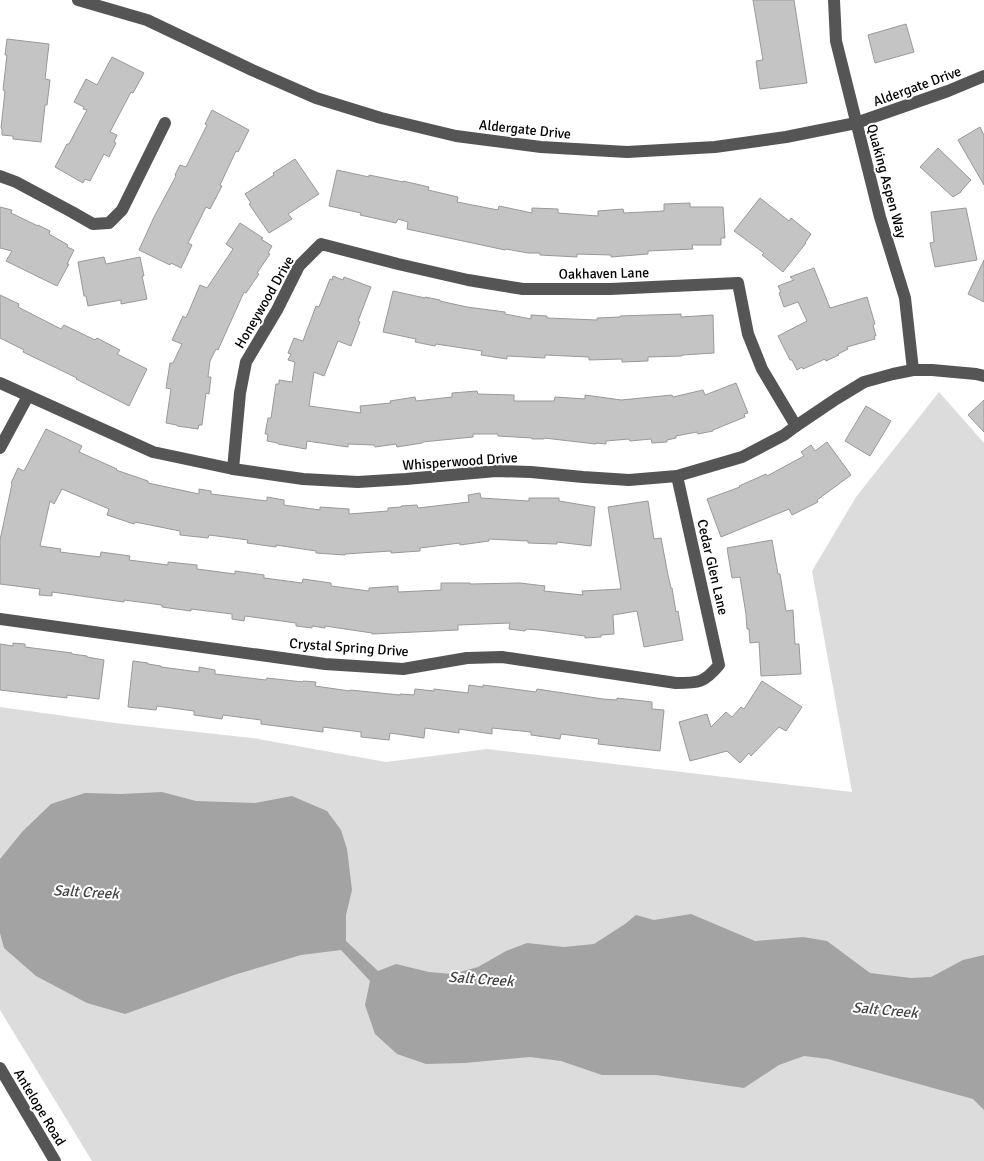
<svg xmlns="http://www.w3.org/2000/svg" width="984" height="1161" viewBox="0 0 984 1161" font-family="Signika,sans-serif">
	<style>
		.green { fill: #dcdcdc }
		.water { fill: #a3a3a3 }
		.building { fill: #c4c4c4; stroke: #999 }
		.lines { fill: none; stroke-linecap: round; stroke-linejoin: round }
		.minor { stroke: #555; stroke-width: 12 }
		.labels { text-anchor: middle; stroke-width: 4; stroke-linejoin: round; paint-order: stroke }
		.street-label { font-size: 14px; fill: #000; stroke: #fff }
		.water-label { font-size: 15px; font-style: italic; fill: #444; stroke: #fff }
	</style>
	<rect width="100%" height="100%" fill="#fff"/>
	<path class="green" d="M939,392l45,51v718h-892l-92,-151v-303l115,16 137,15 134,24 101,-13 365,43 -40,-221 44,-74z"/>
	<path class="water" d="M162,792l34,9 59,2 37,-7 35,15 14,19 6,19 5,41 -6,25v26l32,30 18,-7 33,8 23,2 26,-7 28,-16 21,-8 37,4 30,-3 31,-20 11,-9 18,5 37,-6 64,27 48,-4 24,4 43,32 41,5 20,-1 32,-17 21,-5v155l-11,-11 -145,-40 -24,-3 -25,9 -35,23 -88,-13h-54l-41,-14 -31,-4 -65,6 -39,1 -29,-10 -22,-20 -10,-29 5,-24 -29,-31 -40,5 -67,20 -109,39 -38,-11 -51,-27 -32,-28 -4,-15v-74l22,-27 29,-28 34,-11 36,1z"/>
	<g class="building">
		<path d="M753,0h41l13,83 -47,6 -4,-28 7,-1z"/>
		<path d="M906,24l8,28 -39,11 -7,-28z"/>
		<path d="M7,39l42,5 -4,35 5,1 -3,25h-2l-4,37 -28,-3v-3l-11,-1v-6l-1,-1 4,-37 -2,-1 4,-35h-2z"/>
		<path d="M112,57l32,16 -11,20 -2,-1 -21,40 7,3 -3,7 2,1 -7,14 -5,-3 -14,27 -5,-2 -2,4 -28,-16 12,-23h2l18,-34 -4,-1 1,-2 -10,-5 12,-23 11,6z"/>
		<path d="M212,110l37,20 -11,22 -2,-1 -16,34 2,1 -12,23 -4,-2 -18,36 4,2 -11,23 -10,-5 -1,2 -31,-15 15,-33 22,-41 -1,-1 5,-10 6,2 21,-42 -2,-1z"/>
		<path d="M980,127l4,8v50l-26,-45z"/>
		<path d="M938,148l33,32 -10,11v1l-8,5 -33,-30z"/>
		<path d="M295,159l24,35 -31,20 4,5 -23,14 -20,-29 2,-1 -6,-9 29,-19 -1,-2z"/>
		<path d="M337,170l32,7v-2l34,7v-1l26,6 -1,3 30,7 -1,5 41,8 1,-4 33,7v-5l26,1v4l40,3v-5l25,-2 1,4 40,-2v-7l26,-1v4h33l2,31h-4v7h-29l1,4 -45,2v3l-37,3v-2l-34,-1v3l-37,-2v-2h-12l-22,-4 -1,1 -98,-21 1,-7 -10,-3 -2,4 -36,-8 1,-2 -32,-7z"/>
		<path d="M760,198l29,23 2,-3 20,16 -6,9h1l-23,29 -21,-17 2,-2 -30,-22z"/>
		<path d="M0,207l12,3 -1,3 27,13v-1l12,6 -1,3 19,11 -1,2 7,3 -7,14h2l-12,22 -51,-25 6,-10 -12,-3z"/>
		<path d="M966,208l11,52 -42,7 -5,-24 4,-1 -3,-30z"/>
		<path d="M240,223l23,15 -2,1 11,7 -4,7 2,1 -13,19 2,1 -13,19 -2,-1 -26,58 -2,-1 -6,12 -2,16h3l-2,17 -3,-1 -4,32h-3l-1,4 -21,-3v-1l-11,-2 5,-34 -5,-1 4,-25h3l9,-19 -10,-4 11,-24 3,2 14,-33 7,3 26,-39 -7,-5z"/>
		<path d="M104,257l2,7 34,-7 4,19h-2l5,23 -26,5v-4l-33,6 -2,-10h-2l-6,-34z"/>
		<path d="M984,260v42l-16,-8z"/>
		<path d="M814,268l16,40 37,-11 8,27 -2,1 3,11h-2l1,3 -28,8 1,2 -10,5 1,1 -13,6 -1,-2 -22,10 -1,-2 -5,3 -5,-10h-2l-12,-24 29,-15 -9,-19 -14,5 -5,-14 2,-1 -3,-6 16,-6 -4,-3z"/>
		<path d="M333,276l10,4 1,-3 27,10 -13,34 2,1 -9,24 -13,-5 -14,35 -10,-4 -5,34 52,7 -1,-7 31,-3 -1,-2 25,-4 1,4 36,-4v-4l25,-2 1,3 36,1v6h40l1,-4 30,2v-4l36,5 51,-5 1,2 30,-7 2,5 31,-12 12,30 -4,1 1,3 -32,13v1l-15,3 -1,-2 -21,4v2l-9,2v2l-15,1 -1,-4 -21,2 -1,-2 -23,2v3l-10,-1v1l-52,-6v1h-12v-1l-34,-2v-2h-25v3l-51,5v1l-25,4 -1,-3 -21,3 -1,-2 -26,-1v3l-41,-6 -1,8 -28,-5v-1l-11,-2 1,-7h-3l3,-16h3l5,-34h3v-4l13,2 3,-20 -7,-2 3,-6 -3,-1 6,-15 9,3 13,-35 3,1 11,-28 2,1z"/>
		<path d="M393,291l32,7v-1l15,3v1l27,6 38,5v2l26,5v-4l16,1v2l50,2v-2l23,-1v-1l61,-2v3l32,-2 1,38 -32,2v1l-34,1v4l-26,1v-3l-33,1v-3l-44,-2v3l-38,-2v3l-26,-4 1,-4 -46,-7 -1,2 -20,-4 1,-3 -33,-7z"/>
		<path d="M0,295l19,9 -1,3 43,22 3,-4 31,15 2,-2 23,12 -3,4 30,15 -18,37 -53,-27 1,-1 -54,-26 1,-2 -24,-12z"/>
		<path d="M984,400v32l-16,-17z"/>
		<path d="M866,406l25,15 -21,35 -25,-15z"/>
		<path d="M46,429l36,17 -3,6 38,17 -1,1 32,11v2l51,11v-5l12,2v3l56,7v-4l17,3v5l36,5v-3l29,2v5l39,-3v-3l13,-1v-1l16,-1 1,3 51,-6 -1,-7 12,-2 1,5 48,3v-3h30v3l36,6 -4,39 -34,-4v2l-29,-1v-2l-39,-2v2l-29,4v-2l-40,5v3l-29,2v-2l-46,3v1l-29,-2v-2l-40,-6v2l-29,-4 1,-3 -39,-5 -1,3 -28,-3v-4l-45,-9 -1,2 -27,-9 2,-6 -47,-20 -8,15 -4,-3 -10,45 21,3 -1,3 40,5 1,-5 29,4 -1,4 39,5v-3l29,3v4l38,5v-3l29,4v3l38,5 1,-4 28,4v3l38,5v-3l29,-2v6l43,-2v-7h29v1l50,-1 25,3 -1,5 39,4 -1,-4 39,-2 -13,-82 40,-6 6,38 7,-1 7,37 3,13h1l4,24 2,-1 5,29 -39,7 -7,-36 -24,4 1,19 -13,1v2l-16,1v-2l-46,-6 -13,-1 -1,2 -16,-2 1,-6 -52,2v5l-86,4v-1l-47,-7v2l-13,-2v2l-16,-2v-3l-51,-7 -1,5 -12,-2v-5l-41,-5v2l-15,-2 -14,-2v-2l-38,-5v2l-72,-10v4l-13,-1 1,-6 -40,-5v-44l12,-56 -1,-1 7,-15 6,3z"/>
		<path d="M827,442l24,33 -34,25 1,2 -26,13 -3,-6 -68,28 -14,-38 33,-12 -1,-1 27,-12 1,2 37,-20 -3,-4 10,-7 4,6z"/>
		<path d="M772,540l6,34h2l6,37 7,-1 2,34h4l2,30 -40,2 -2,-34 -9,1 -1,-14h-2l-1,-15 -6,-37 -8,1 -5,-30z"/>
		<path d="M13,643l12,1v3l47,6v1l15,2v1l17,3 -5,39 -32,-4v3l-67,-8v-46l13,2z"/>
		<path d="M133,661l15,2v1l13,2v1l38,5v-5l16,3v4l51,6 1,-2 36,4v-1l13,1 -1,4 35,5v-1l50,5v-1l14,1 1,-6 19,2v-2l34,4 1,-8 14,2v-2l53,7 1,-3 66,10 14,1v-2l35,4v7l12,1 -4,41 -62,-7 1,-5 -38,-5 -1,5 -29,-4v-3l-39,-4v6l-33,-5v4l-34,-5 -1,10 -34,-5 -1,7 -28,-3v-5l-38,-5v5l-62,-8v-4l-38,-5 -1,4 -28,-4v-4l-37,-5 -1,4 -28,-3z"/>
		<path d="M762,681l40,26 -16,24 -7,-4 -28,29 -2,-3 -9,10 -13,-12 -37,10 -11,-39 28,-8 4,13 15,-15 6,5 9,-10 3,2z"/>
	</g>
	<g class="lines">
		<g class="minor">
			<path d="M78,0l69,20 105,50 64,28 65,20 75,18 85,11 86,5 88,-5 71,-10 70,-14 92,-32 36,-15"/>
			<path d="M834,0l2,41 44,176 25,81 8,72"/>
			<path d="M0,176l16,6 56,30 21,12 16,-1 13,-13 43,-87"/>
			<path d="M0,383l153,69 80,17 70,10 55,3 48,-3 90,-8 35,1 52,5 46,3 48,-4 65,-19 42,-22 12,-9 40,-27 28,-17 29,-8 20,-4h19l44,4 8,2"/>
			<path d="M0,448l28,-52"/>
			<path d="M233,469l7,-76 6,-31 31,-52 22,-44 22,-22 77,20 70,16 55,9h87l128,-6 10,51 14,35 34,57"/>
			<path d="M0,619l325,45 78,5 64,-11 35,-1 174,26c23,0 28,0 43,-18l-42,-189"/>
			<path d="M0,1068l55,93"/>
		</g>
	</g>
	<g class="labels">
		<g class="street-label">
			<text transform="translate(917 86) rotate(-20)" y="5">Aldergate Drive</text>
			<text transform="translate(525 129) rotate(6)" y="5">Aldergate Drive</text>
			<text transform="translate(887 181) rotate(75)" y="5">Quaking Aspen Way</text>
			<text transform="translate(604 273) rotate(-1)" y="5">Oakhaven Lane</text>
			<text transform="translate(264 302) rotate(-60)" y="5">Honeywood Drive</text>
			<text transform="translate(460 461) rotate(-4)" y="5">Whisperwood Drive</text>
			<text transform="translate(713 567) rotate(77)" y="5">Cedar Glen Lane</text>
			<text transform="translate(349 647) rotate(4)" y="5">Crystal Spring Drive</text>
			<text transform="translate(40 1107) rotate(59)" y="5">Antelope Road</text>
		</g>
		<g class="water-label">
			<text transform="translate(86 892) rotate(3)" y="5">Salt Creek</text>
			<text transform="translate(481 979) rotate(4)" y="5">Salt Creek</text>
			<text transform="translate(885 1010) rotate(5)" y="5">Salt Creek</text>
		</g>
	</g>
</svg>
